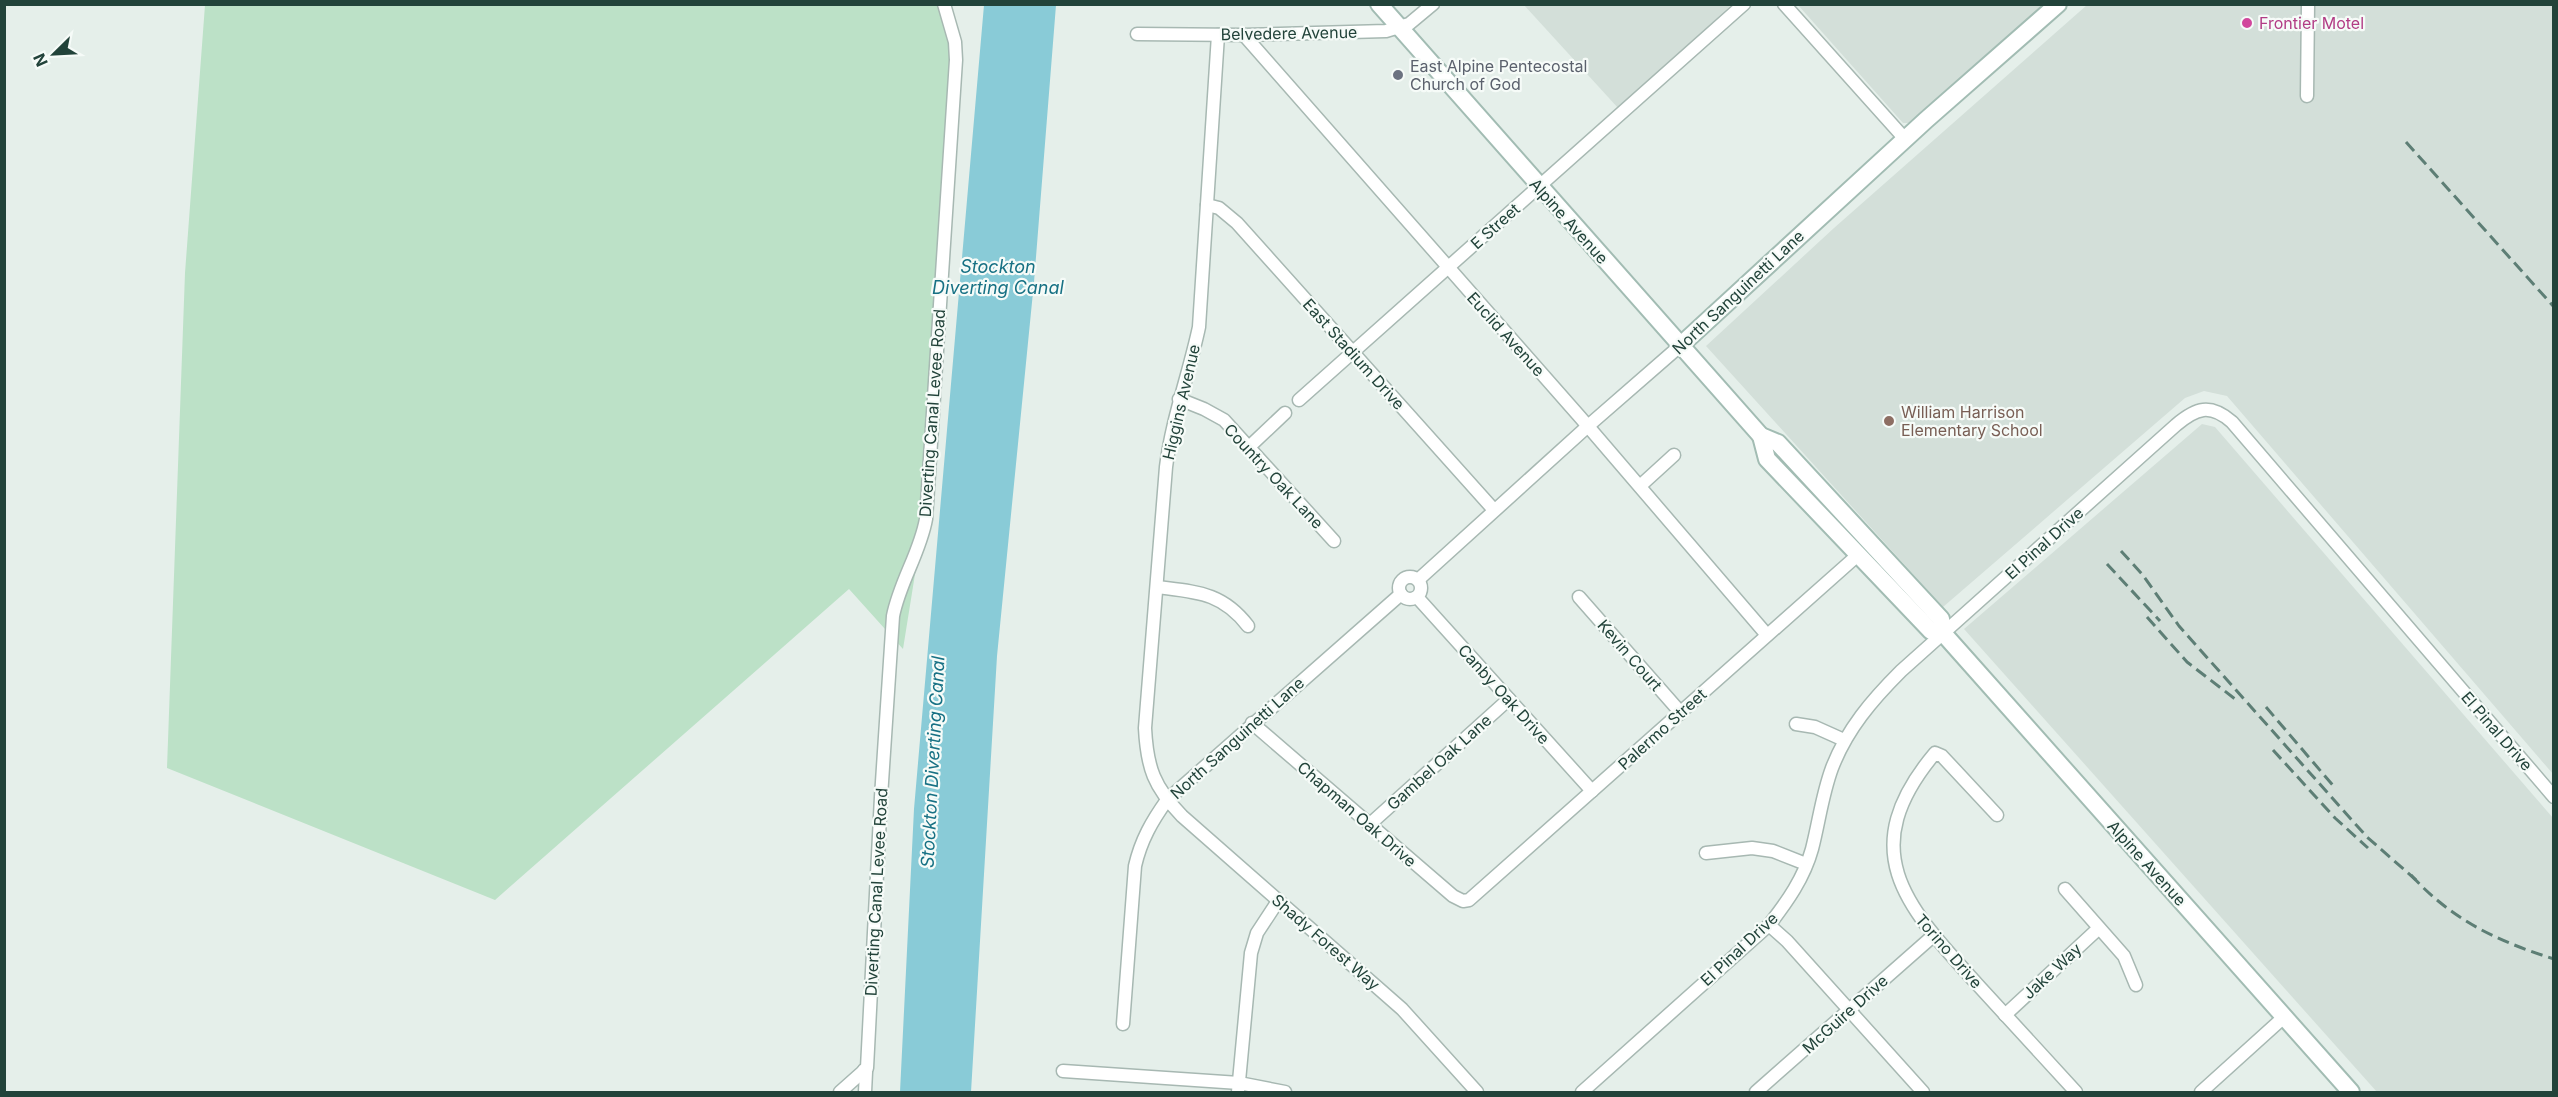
<svg xmlns="http://www.w3.org/2000/svg" width="2558" height="1097" viewBox="0 0 2558 1097" font-family="Inter,sans-serif">
	<style>
		.built { fill: #d3dfd9 }
		.green { fill: #bce1c7 }
		.water { fill: #89cbd7 }
		.lines { fill: none; stroke-linecap: round; stroke-linejoin: round }
		.street-casing { stroke: #a7b8b2; stroke-width: 15 }
		.secondary-casing { stroke: #a2bcb3; stroke-width: 20 }
		.street { stroke: #fff; stroke-width: 12 }
		.secondary { stroke: #fff; stroke-width: 16 }
		.rail { stroke: #5d7e75; stroke-width: 3; stroke-dasharray: 12 6; stroke-linecap: butt }
		.hotel-dot { fill: #d1479c; stroke: #f6fbf8; stroke-width: 2 }
		.worship-dot { fill: #6b7280; stroke: #f6fbf8; stroke-width: 2 }
		.education-dot { fill: #8d6e63; stroke: #f6fbf8; stroke-width: 2 }
		.labels { text-anchor: middle; stroke-width: 4.5; stroke-linejoin: round; paint-order: stroke }
		.hotel-label { font-size: 16px; fill: #b23c85; stroke: #f6fbf8; text-anchor: start }
		.street-label { font-size: 16px; fill: #22433a; stroke: #f6fbf8 }
		.worship-label { font-size: 16px; fill: #5b616d; stroke: #f6fbf8; text-anchor: start }
		.education-label { font-size: 16px; fill: #785e54; stroke: #f6fbf8; text-anchor: start }
		.water-label { font-size: 18px; font-style: italic; fill: #177184; stroke: #f6fbf8 }
	</style>
	<rect width="100%" height="100%" fill="#e5efea"/>
	<g class="built">
		<path d="M1524,5h207l-112,104z"/>
		<path d="M1798,5h249l-135,118h-9z"/>
		<path d="M2087,5h466v769l-326,-378 -23,-5 -19,7 -242,209 -237,-261 128,-118z"/>
		<path d="M2202,424l13,3 338,391v274h-176l-413,-463z"/>
	</g>
	<path class="green" d="M205,5h740l17,46 -42,492 -17,106 -54,-60 -354,311 -328,-132 18,-495z"/>
	<path class="water" d="M984,5h72l-22,277 -37,374 -26,436h-71l14,-283z"/>
	<g class="lines">
		<g class="street-casing">
			<g id="street">
				<path d="M1784,4l121,135"/>
				<path d="M1137,34l107,1 142,-4 23,-7 24,-20"/>
				<path d="M1218,35l-19,292c-10,47 -27,92 -33,140l-21,261c2,40 9,59 37,88l220,193 75,83"/>
				<path d="M1244,35l336,382 187,218"/>
				<path d="M2307,96l1,-92"/>
				<path d="M1207,205l12,3 18,15 257,287"/>
				<path d="M1179,399l25,10 20,11 110,121"/>
				<path d="M1299,400l445,-396"/>
				<path d="M1249,447l36,-34"/>
				<path d="M1640,486l34,-31"/>
				<circle cx="1410" cy="588" r="11"/>
				<path d="M1418,580l170,-154 93,-81"/>
				<path d="M1157,587c39,5 65,5 91,39"/>
				<path d="M1417,597l175,194"/>
				<path d="M1579,597l102,116"/>
				<path d="M1252,723l201,173 10,5 6,-1 390,-346"/>
				<path d="M1796,724l19,3 29,13"/>
				<path d="M1997,815l-55,-59 -7,-3c-82,98 -29,153 42,231 33,36 66,72 99,108"/>
				<path d="M1369,825l140,-126"/>
				<path d="M1706,853l46,-5 21,3 33,13"/>
				<path d="M2065,889l59,67 12,29"/>
				<path d="M1769,925l18,16 136,151"/>
				<path d="M2005,1015l94,-87"/>
				<path d="M1123,1024l12,-158c6,-26 17,-45 32,-66l234,-206"/>
				<path d="M864,1070l2,2 -1,20"/>
				<path d="M1063,1071l176,12 46,9"/>
				<path d="M840,1092l27,-24 14,-271 12,-181c7,-35 27,-63 33,-97l30,-459 -1,-18 -11,-38"/>
				<path d="M1238,1092l13,-139 6,-20 21,-32"/>
				<path d="M1582,1092l187,-167c18,-23 35,-47 43,-76 7,-27 10,-54 20,-81 15,-39 40,-68 69,-97l275,-246c20,-17 34,-22 56,-3l322,375"/>
				<path d="M1756,1092l177,-156"/>
				<path d="M2201,1092l83,-75"/>
			</g>
		</g>
		<g class="secondary-casing">
			<g id="secondary">
				<path d="M1379,4l382,432 17,7 163,176 2,14 408,459"/>
				<path d="M1681,345l245,-225 132,-116"/>
				<path d="M1761,436l6,23 164,172 12,2"/>
			</g>
		</g>
		<use href="#street" class="street"/>
		<use href="#secondary" class="secondary"/>
		<g class="rail">
			<path d="M2406,142l148,165"/>
			<path d="M2121,551l21,23 37,52 81,91 107,120 49,43"/>
			<path d="M2107,564l53,57"/>
			<path d="M2147,617l40,45 52,40"/>
			<path d="M2266,707l70,82"/>
			<path d="M2273,750l62,68 33,30"/>
			<path d="M2411,875c41,45 86,66 143,84"/>
		</g>
	</g>
	<circle class="hotel-dot" cx="2247" cy="23" r="6"/>
	<circle class="worship-dot" cx="1398" cy="75" r="6"/>
	<circle class="education-dot" cx="1889" cy="421" r="6"/>
	<g class="labels">
		<g class="hotel-label">
			<text x="2259" y="29">Frontier Motel</text>
		</g>
		<g class="street-label">
			<text transform="translate(1289 33) rotate(-1)" y="6">Belvedere Avenue</text>
			<text transform="translate(1569 221) rotate(48)" y="6">Alpine Avenue</text>
			<text transform="translate(1495 226) rotate(-42)" y="6">E Street</text>
			<text transform="translate(1738 292) rotate(-43)" y="6">North Sanguinetti Lane</text>
			<text transform="translate(1506 334) rotate(48)" y="6">Euclid Avenue</text>
			<text transform="translate(1354 354) rotate(48)" y="6">East Stadium Drive</text>
			<text transform="translate(1181 402) rotate(-77)" y="6">Higgins Avenue</text>
			<text transform="translate(932 413) rotate(-86)" y="6">Diverting Canal Levee Road</text>
			<text transform="translate(1274 476) rotate(47)" y="6">Country Oak Lane</text>
			<text transform="translate(2044 543) rotate(-42)" y="6">El Pinal Drive</text>
			<text transform="translate(1630 655) rotate(49)" y="6">Kevin Court</text>
			<text transform="translate(1504 694) rotate(48)" y="6">Canby Oak Drive</text>
			<text transform="translate(1662 729) rotate(-42)" y="6">Palermo Street</text>
			<text transform="translate(2497 731) rotate(49)" y="6">El Pinal Drive</text>
			<text transform="translate(1237 738) rotate(-42)" y="6">North Sanguinetti Lane</text>
			<text transform="translate(1439 762) rotate(-42)" y="6">Gambel Oak Lane</text>
			<text transform="translate(1357 814) rotate(41)" y="6">Chapman Oak Drive</text>
			<text transform="translate(2147 863) rotate(48)" y="6">Alpine Avenue</text>
			<text transform="translate(876 892) rotate(-87)" y="6">Diverting Canal Levee Road</text>
			<text transform="translate(1326 942) rotate(41)" y="6">Shady Forest Way</text>
			<text transform="translate(1739 949) rotate(-43)" y="6">El Pinal Drive</text>
			<text transform="translate(1949 951) rotate(49)" y="6">Torino Drive</text>
			<text transform="translate(2052 971) rotate(-43)" y="6">Jake Way</text>
			<text transform="translate(1845 1014) rotate(-42)" y="6">McGuire Drive</text>
		</g>
		<g class="worship-label">
			<text x="1410" y="72">East Alpine Pentecostal<tspan x="1410" dy="18">Church of God</tspan></text>
		</g>
		<g class="education-label">
			<text x="1901" y="418">William Harrison<tspan x="1901" dy="18">Elementary School</tspan></text>
		</g>
		<g class="water-label">
			<text x="998" y="273">Stockton<tspan x="998" dy="21">Diverting Canal</tspan></text>
			<text transform="translate(933 762) rotate(-87)" y="6">Stockton Diverting Canal</text>
		</g>
	</g>
	<rect width="2558" height="1097" fill="none" stroke="#22433a" stroke-width="12"/>
	<g transform="translate(54 54) rotate(246)" stroke="#f6fbf8" stroke-width="4.5" paint-order="stroke">
	<path d="M0-4.5L10 22L0 15L-10 22Z" fill="#22433a"/>
	<text y="-9" font-size="16" font-weight="bold" text-anchor="middle" fill="#22433a">N</text>
	</g>
</svg>
